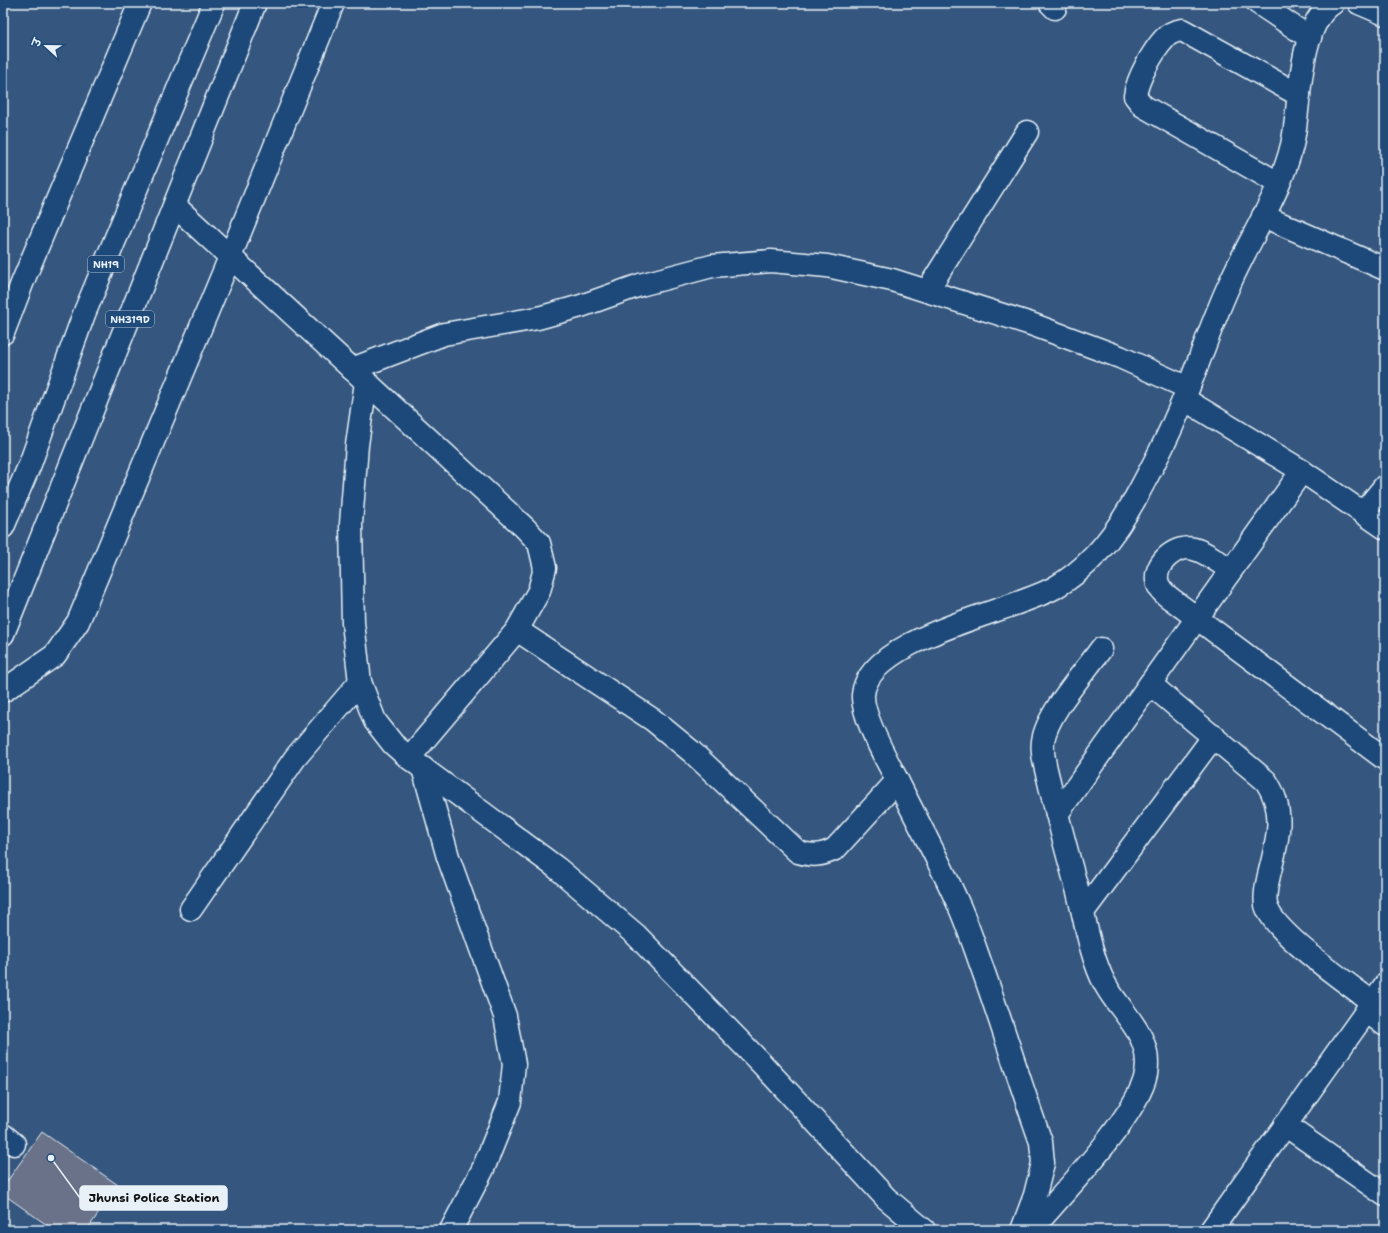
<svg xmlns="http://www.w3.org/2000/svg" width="1388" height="1233" viewBox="0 0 1388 1233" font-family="'Shantell Sans','Playpen Sans Deva',sans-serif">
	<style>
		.building { fill: #697289; stroke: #e8f1f8 }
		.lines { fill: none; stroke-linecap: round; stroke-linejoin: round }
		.minor-casing { stroke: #e8f1f8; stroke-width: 25 }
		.highway-casing { stroke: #e8f1f8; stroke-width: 25 }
		.minor { stroke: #1f4a7a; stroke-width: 22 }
		.highway { stroke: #1f4a7a; stroke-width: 22 }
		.labels { text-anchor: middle; stroke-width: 3.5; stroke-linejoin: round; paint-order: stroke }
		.shield { fill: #1f4a7a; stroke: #acbfd2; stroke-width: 1 }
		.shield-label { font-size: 10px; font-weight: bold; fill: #e8f1f8 }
		.leader { fill: none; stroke: #e8f1f8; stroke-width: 1.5 }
		.callout-dot { fill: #e8f1f8; stroke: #1f4a7a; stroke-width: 1.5 }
		.callout { fill: #e8f1f8; stroke: #e8f1f8; stroke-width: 1.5 }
		.callout-label { font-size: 12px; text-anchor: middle; font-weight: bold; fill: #111 }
	</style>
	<rect width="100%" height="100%" fill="#35567e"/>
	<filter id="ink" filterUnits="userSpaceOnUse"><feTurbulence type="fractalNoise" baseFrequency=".025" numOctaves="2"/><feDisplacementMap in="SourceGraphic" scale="8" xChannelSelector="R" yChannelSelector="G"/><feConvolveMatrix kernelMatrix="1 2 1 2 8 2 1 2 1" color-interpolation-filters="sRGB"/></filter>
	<g filter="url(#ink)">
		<path class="building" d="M42,1132l76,53 -31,45h-33l-51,-36v-7z"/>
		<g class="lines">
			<g class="minor-casing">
				<g id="minor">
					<path d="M1050,3l5,5"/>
					<path d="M1258,3l52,35"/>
					<path d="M1359,3l26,11"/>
					<path d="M1278,183l-135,-77 -8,-10c2,-17 18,-45 30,-58 4,-5 11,-7 17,-8l117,65"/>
					<path d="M175,206l350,322 14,15 6,25 -6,23 -22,39 -108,128"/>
					<path d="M1263,216l122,53"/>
					<path d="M927,291l100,-159"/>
					<path d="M3,333l20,-52 117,-278"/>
					<path d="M352,369l92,-35 94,-16 43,-12 59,-21 72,-19 59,-5 56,5 65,14 139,44 89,33 68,31"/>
					<path d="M366,382l-9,63 -6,79 2,99 7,59 15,39 18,23 16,14 148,110 79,67 125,128 125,135 38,32"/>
					<path d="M1184,399l118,72 83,57"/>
					<path d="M1363,513l22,-27"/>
					<path d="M1231,570c-12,-7 -24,-18 -37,-21 -17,-5 -39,13 -37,31 1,10 10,16 17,21l211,158"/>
					<path d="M517,630l136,90 39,32 106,100c14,4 23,4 37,-3l62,-68"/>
					<path d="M1150,684l116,97c21,31 11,61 3,94 -2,10 -5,19 -3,30 7,28 82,78 107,98"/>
					<path d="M3,691l52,-36 23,-33 152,-365 103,-254"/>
					<path d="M423,768l25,89 57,159 9,48 -4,38 -27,67 -32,61"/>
					<path d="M1057,814l245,-343"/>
					<path d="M191,909l104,-151 65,-76"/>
					<path d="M1083,912l131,-176"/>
					<path d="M1366,1011l19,14"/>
					<path d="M1285,1125l100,70"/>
					<path d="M3,1135l11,9"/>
					<path d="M1022,1230l13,-35 8,-32 -2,-21c-22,-61 -40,-122 -62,-183 -6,-17 -12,-35 -19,-51 -19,-44 -43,-87 -64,-130 -10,-19 -34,-62 -33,-83 4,-57 148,-83 191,-107 36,-20 63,-56 82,-91 14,-26 29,-53 40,-80 20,-44 34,-91 54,-134 20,-45 51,-91 62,-138 9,-38 5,-120 41,-142"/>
					<path d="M1031,1230c29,-33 108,-116 115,-156 7,-39 -25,-60 -41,-90 -14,-26 -20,-64 -27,-92 -10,-35 -19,-70 -28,-106 -3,-14 -9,-31 -7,-45 4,-28 41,-68 58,-92"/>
					<path d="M1211,1230l174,-245"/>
				</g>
			</g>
			<g class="highway-casing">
				<g id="highway">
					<path d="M3,527l27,-63 54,-150 130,-311"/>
					<path d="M3,634l252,-631"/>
				</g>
			</g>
			<use href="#minor" class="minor"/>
			<use href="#highway" class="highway"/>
		</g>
	</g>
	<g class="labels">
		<g class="shield">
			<rect x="88" y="256" width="36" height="16" rx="3"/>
			<rect x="106" y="311" width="48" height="16" rx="3"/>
		</g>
		<g class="shield-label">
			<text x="106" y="268">NH19</text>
			<text x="130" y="323">NH319D</text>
		</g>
	</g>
	<path class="leader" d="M51 1158L80 1198"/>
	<circle class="callout-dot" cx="51" cy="1158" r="4"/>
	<rect class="callout" x="80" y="1186" width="147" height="24" rx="4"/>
	<g class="callout-label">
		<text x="154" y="1202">Jhunsi Police Station</text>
	</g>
	<rect width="1388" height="1233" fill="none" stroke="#1f4a7a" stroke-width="16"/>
	<rect x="8" y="8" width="1372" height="1217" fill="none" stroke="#e8f1f8" stroke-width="1.5" filter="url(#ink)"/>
	<g transform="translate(46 46) rotate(292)" stroke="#1f4a7a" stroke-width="3" paint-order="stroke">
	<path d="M0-3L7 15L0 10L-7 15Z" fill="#e8f1f8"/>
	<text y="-6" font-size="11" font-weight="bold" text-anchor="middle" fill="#e8f1f8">उ</text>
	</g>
</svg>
